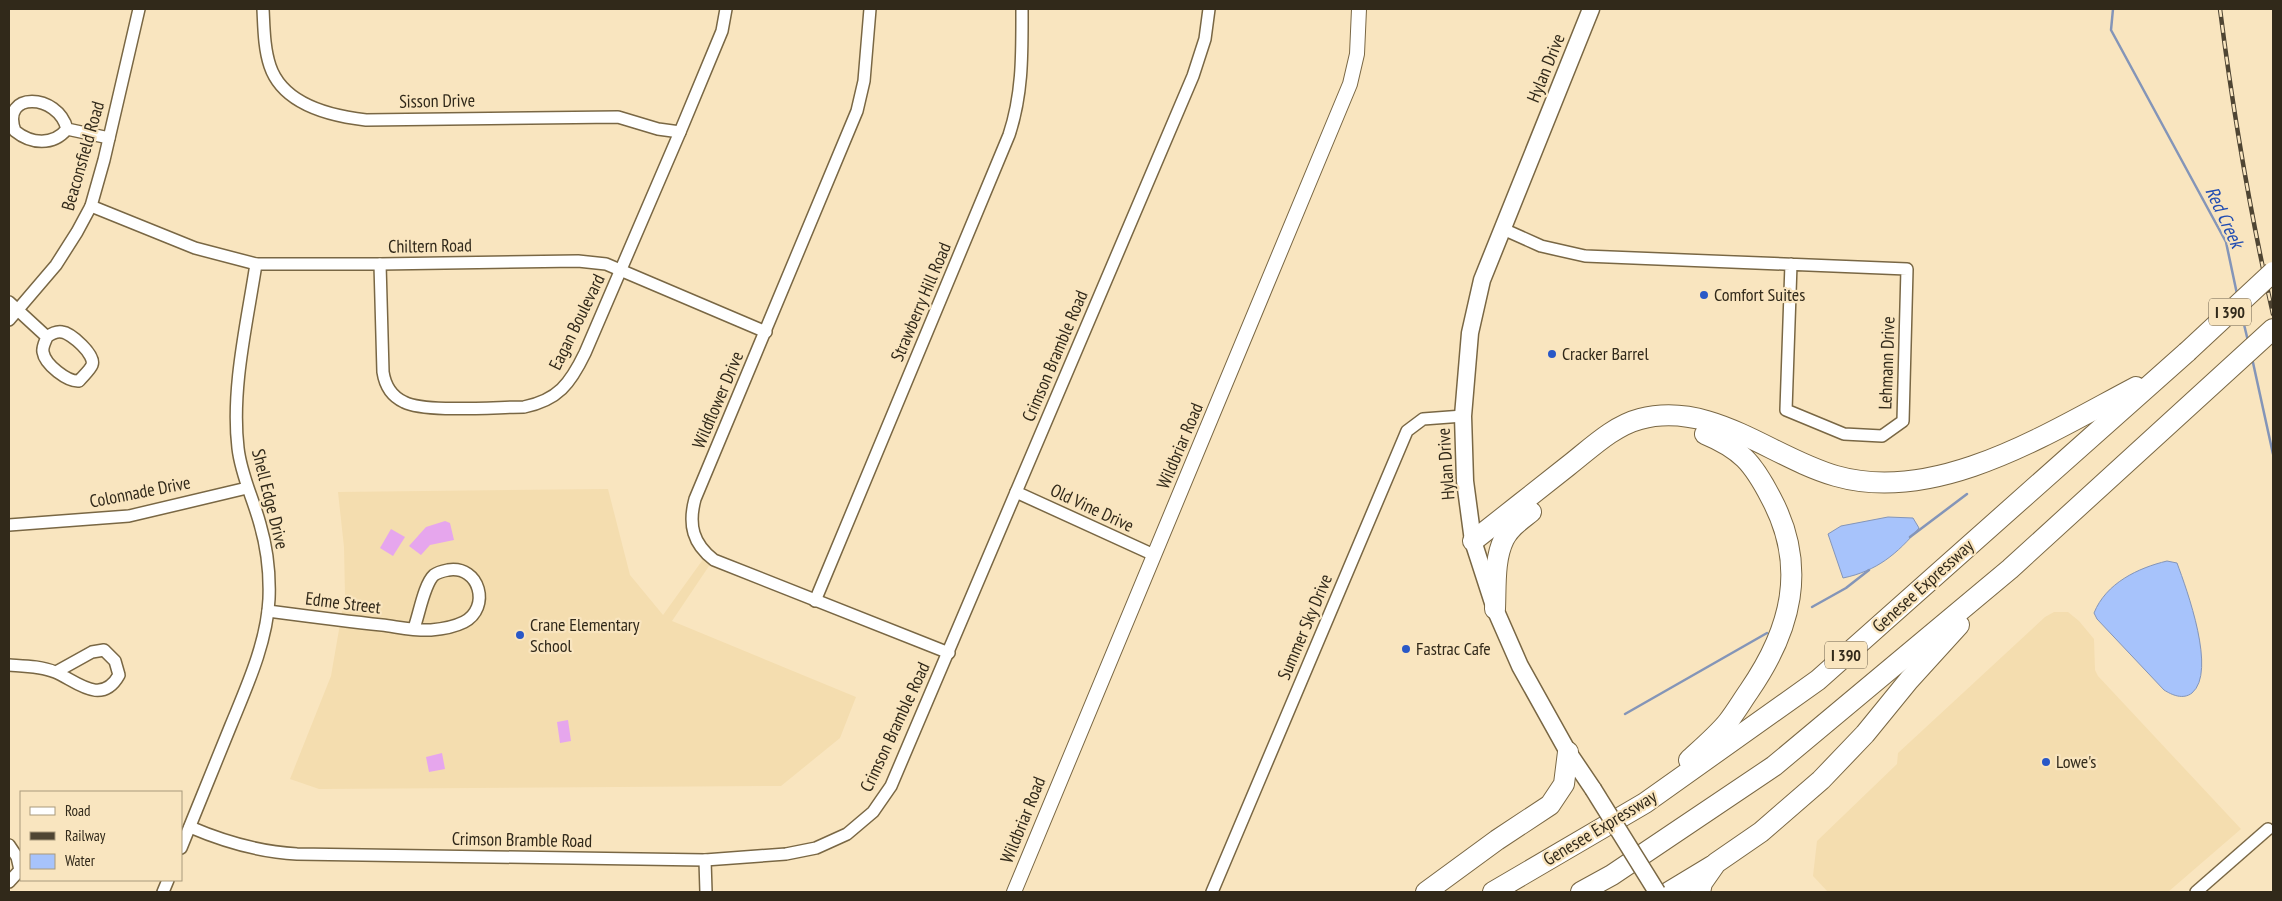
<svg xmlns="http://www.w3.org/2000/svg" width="2282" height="901" viewBox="0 0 2282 901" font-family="'PT Sans Narrow',sans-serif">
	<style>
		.built { fill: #f4ddaf }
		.green { fill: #e6a6ed }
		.water { fill: #a7c3fb; stroke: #8495b8 }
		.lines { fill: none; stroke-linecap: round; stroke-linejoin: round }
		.stream { stroke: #8495b8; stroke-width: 2.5 }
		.minor-casing { stroke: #796744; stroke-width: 14 }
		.tertiary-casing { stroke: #796744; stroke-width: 16 }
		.secondary-casing { stroke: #796744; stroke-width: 19 }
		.motorway-casing { stroke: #796744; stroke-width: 22 }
		.minor { stroke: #fff; stroke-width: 11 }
		.tertiary { stroke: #fff; stroke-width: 14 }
		.secondary { stroke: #fff; stroke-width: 16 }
		.motorway { stroke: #fff; stroke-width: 20 }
		.rail-casing { stroke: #4f4533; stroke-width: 4.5 }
		.rail { stroke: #f9e5bf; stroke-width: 2.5; stroke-dasharray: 8; stroke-linecap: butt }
		.secondary-bridge-casing { stroke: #796744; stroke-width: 19; stroke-linecap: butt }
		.motorway-bridge-casing { stroke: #796744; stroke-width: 22; stroke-linecap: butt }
		.secondary-bridge { stroke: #fff; stroke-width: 16 }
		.motorway-bridge { stroke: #fff; stroke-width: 20 }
		.poi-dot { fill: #2958c7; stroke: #f9e5bf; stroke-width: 2 }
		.labels { text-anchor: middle; stroke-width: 4.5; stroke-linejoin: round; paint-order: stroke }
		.shield { fill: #f9e5bf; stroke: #6d614c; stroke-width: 1 }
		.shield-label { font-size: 16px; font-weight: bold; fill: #31291a }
		.street-label { font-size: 18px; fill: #31291a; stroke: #f9e5bf }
		.poi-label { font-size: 18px; fill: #31291a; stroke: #f9e5bf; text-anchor: start }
		.water-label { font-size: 19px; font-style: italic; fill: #204cb2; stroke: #f9e5bf }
	</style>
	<rect width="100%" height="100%" fill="#f9e5bf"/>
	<g class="built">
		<path d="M608,489l22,86 33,40 41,-57 7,5 -39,58 184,76 -16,41 -59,48 -462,3 -29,-10 41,-103 14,-81 -1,-48 -6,-55z"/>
		<path d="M2054,612h14l11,9 15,18 1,31 3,6 143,153 -73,63h-340l-15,-16 4,-35 80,-77 1,-11 147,-136z"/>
	</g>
	<g class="green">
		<path d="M445,521l5,2 4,17 -24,5 -9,10 -12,-9 17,-19z"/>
		<path d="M391,529l14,8 -12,19 -13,-8z"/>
		<path d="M568,720l3,21 -11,2 -3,-21z"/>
		<path d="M442,753l3,16 -16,3 -3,-15z"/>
	</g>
	<g class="water">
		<path d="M1888,517l25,1 6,10c-22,26 -42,43 -76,50l-15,-44 13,-8z"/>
		<path d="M2167,561l10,2c10,27 40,109 15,130 -9,7 -20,2 -28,-3l-67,-71 -3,-6c12,-30 44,-45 73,-52z"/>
	</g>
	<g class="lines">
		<g class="stream">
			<path d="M2113,9l-2,21 115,212 11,52"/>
			<path d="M2241,312l7,29"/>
			<path d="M2252,358l21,96"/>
			<path d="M1910,537l57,-43"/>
			<path d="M1812,607l34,-19 23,-18"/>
			<path d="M1625,714l142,-81"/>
		</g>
		<g class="minor-casing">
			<g id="minor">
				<path d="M263,9c1,19 1,39 7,57 13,39 61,50 96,54l252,-3 40,12 22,3"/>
				<path d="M870,9l-6,72 -7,30 -162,388c-7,26 -2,45 19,61l235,93"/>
				<path d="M67,129c-14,17 -36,15 -52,2 -15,-40 43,-38 52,-2l42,9"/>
				<path d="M91,206l104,42 61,16h124l198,-3 28,3 160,68"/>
				<path d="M1503,229l38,17 44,10 322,13 -4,152 -21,15 -38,-2 -58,-24 5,-146"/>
				<path d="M380,264l3,108c2,13 8,24 21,30 21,11 92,5 120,5 34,-7 46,-23 61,-54l95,-221 42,-101 4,-22"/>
				<path d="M9,302l38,35c-2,5 -5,10 -4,15 2,13 25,30 36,29 4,-5 11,-11 13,-16 4,-10 -21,-32 -30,-33 -6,-1 -11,2 -15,5"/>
				<path d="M9,320l47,-55 21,-33 14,-26 13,-46 35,-151"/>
				<path d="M1016,492l138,63"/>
				<path d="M9,525l120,-9 118,-28"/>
				<path d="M815,601l194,-466c14,-42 13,-83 13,-126"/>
				<path d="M268,611c38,5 76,10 114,14 16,2 33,6 49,5 12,-1 23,-3 33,-8 27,-14 16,-57 -16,-52 -5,1 -10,2 -14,5 -10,9 -15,40 -20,53"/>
				<path d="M9,665c15,1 32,1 46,7 20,8 46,35 64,3l-4,-14 -11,-11 -12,2 -36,20"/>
				<path d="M190,827c35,15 69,25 107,27l408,6 81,-6 30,-6 31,-14 26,-22 18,-26 302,-710 12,-37 4,-30"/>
				<path d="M9,845l8,12 3,13 -11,12"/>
				<path d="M181,848c17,-41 33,-82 50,-123 16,-39 36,-83 38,-126 1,-25 -2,-51 -9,-75 -7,-26 -19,-49 -22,-76 -7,-59 9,-125 18,-184"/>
				<path d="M705,860l1,32"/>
				<path d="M163,892l5,-12"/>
				<path d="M1212,892l195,-461 16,-12 40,-3"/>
				<path d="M2196,892l72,-63"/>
			</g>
		</g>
		<g class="tertiary-casing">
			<path id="tertiary" d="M1014,892l336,-808 7,-30 2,-45"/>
		</g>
		<g class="secondary-casing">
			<path id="secondary" d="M1591,9l-109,271 -12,53 -7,83 2,65 8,60 22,68 25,57 48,86 25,37"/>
		</g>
		<g class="motorway-casing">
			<g id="motorway">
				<path d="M1473,541c32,-25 63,-50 95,-75 22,-17 45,-40 72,-47 71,-19 132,39 196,57 101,29 214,-44 300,-89"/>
				<path d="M1495,609c1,-22 -1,-50 9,-70 6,-12 17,-19 27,-27"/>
				<path d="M1689,760c13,-12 27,-24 38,-37 8,-10 15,-22 22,-32 42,-61 59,-124 22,-193 -18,-35 -30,-49 -66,-64"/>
				<path d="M1426,892l71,-52 53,-35 14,-21 4,-32"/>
				<path d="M1493,892l152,-89 173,-123 369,-328"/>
				<path d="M1581,892l31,-17 162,-109 236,-197 263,-240"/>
				<path d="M1669,892l43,-26"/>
				<path d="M1700,892l2,-9 14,-20 45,-31 60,-52 44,-46 44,-54 50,-55"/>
			</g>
		</g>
		<use href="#minor" class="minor"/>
		<use href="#tertiary" class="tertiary"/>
		<use href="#secondary" class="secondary"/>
		<use href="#motorway" class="motorway"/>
		<g class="rail-casing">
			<path id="rail" d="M2220,9c13,102 30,204 53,305"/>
		</g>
		<use href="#rail" class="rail"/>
		<g class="secondary-bridge-casing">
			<path id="secondary-bridge" d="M1593,789l64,103"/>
		</g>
		<g class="motorway-bridge-casing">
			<path id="motorway-bridge" d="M2187,352l86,-80"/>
		</g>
		<use href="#secondary-bridge" class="secondary-bridge"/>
		<use href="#motorway-bridge" class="motorway-bridge"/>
	</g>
	<g class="poi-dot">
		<circle cx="1704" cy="295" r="5"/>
		<circle cx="1552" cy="354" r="5"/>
		<circle cx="520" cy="635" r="5"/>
		<circle cx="1406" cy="649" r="5"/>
		<circle cx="2046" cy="762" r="5"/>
	</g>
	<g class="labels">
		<g class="shield">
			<rect x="2209" y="298.5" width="42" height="27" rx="4"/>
			<rect x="1825" y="641.5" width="42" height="27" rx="4"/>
		</g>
		<g class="shield-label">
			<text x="2230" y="318">I 390</text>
			<text x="1846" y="661">I 390</text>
		</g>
		<g class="street-label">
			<text transform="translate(1546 68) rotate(-68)" y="6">Hylan Drive</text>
			<text transform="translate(437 101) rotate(-1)" y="6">Sisson Drive</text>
			<text transform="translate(83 156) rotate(-74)" y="6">Beaconsfield Road</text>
			<text transform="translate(430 246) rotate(-1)" y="6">Chiltern Road</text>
			<text transform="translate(921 302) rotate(-67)" y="6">Strawberry Hill Road</text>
			<text transform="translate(577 322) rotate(-64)" y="6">Eagan Boulevard</text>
			<text transform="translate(1055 356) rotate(-67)" y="6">Crimson Bramble Road</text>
			<text transform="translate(1887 363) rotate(-88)" y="6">Lehmann Drive</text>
			<text transform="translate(718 400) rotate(-67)" y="6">Wildflower Drive</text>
			<text transform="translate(1180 446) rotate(-67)" y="6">Wildbriar Road</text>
			<text transform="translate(1446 464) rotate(-94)" y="6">Hylan Drive</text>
			<text transform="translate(140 492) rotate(-11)" y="6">Colonnade Drive</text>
			<text transform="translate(270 499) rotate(76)" y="6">Shell Edge Drive</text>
			<text transform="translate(1092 508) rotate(25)" y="6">Old Vine Drive</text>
			<text transform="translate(1923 586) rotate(-42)" y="6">Genesee Expressway</text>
			<text transform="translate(343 603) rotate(7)" y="6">Edme Street</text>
			<text transform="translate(1305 627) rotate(-67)" y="6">Summer Sky Drive</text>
			<text transform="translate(895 727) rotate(-65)" y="6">Crimson Bramble Road</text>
			<text transform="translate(1023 820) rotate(-68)" y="6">Wildbriar Road</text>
			<text transform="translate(1600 828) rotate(-31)" y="6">Genesee Expressway</text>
			<text transform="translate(522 840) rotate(1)" y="6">Crimson Bramble Road</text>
		</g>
		<g class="poi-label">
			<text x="1714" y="301">Comfort Suites</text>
			<text x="1562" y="360">Cracker Barrel</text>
			<text x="530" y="631">Crane Elementary<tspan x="530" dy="21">School</tspan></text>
			<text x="1416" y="655">Fastrac Cafe</text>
			<text x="2056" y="768">Lowe's</text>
		</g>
		<g class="water-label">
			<text transform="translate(2225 217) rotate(65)" y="7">Red Creek</text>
		</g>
	</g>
	<rect width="2282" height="901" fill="none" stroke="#31291a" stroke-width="20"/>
	<rect x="20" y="791" width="162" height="90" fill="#f9e5bf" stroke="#a99a7d"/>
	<rect x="30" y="807" width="25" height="8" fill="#ffffff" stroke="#a99a7d"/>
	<text x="65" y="816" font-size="15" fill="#31291a">Road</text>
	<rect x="30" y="832" width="25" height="8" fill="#4f4533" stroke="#a99a7d"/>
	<text x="65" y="841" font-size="15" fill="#31291a">Railway</text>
	<rect x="30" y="854" width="25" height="15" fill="#a7c3fb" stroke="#a99a7d"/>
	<text x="65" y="866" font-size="15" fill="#31291a">Water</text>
</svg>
